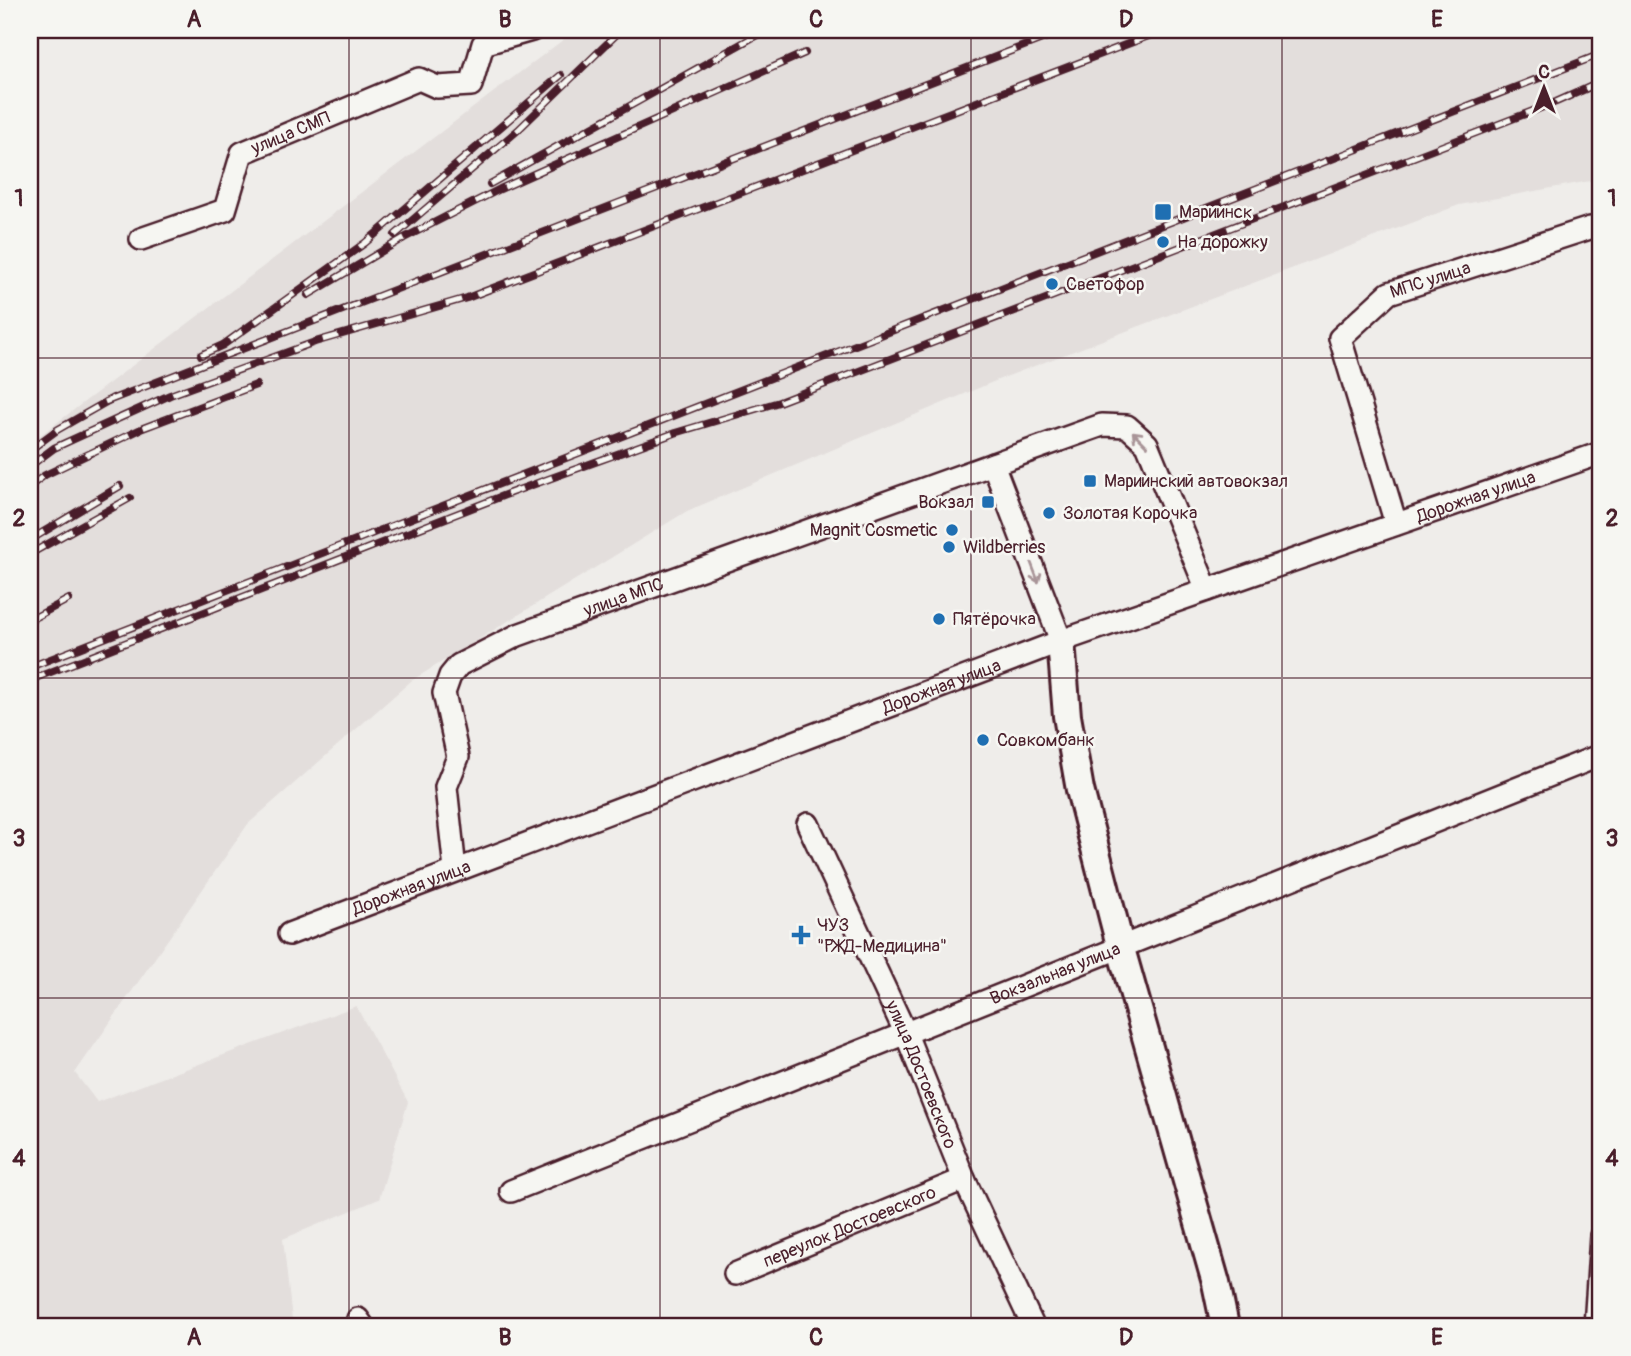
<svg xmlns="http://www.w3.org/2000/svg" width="1631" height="1356" viewBox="0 0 1631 1356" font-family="Pangolin,sans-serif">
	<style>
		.built { fill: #e3dedc }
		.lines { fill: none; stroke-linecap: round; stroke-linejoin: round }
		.minor-casing { stroke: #4a1f2b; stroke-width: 26 }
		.major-casing { stroke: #4a1f2b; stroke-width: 32 }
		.minor { stroke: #f6f6f2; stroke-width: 21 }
		.major { stroke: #f6f6f2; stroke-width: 26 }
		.rail-casing { stroke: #4a1f2b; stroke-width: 8 }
		.rail { stroke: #f6f6f2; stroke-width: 5; stroke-dasharray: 16; stroke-linecap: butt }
		.oneway { stroke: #a99598 }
		.grid { fill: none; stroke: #4a1f2b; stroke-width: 2; stroke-opacity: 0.55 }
		.poi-dot { fill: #1f6fb2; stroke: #f6f6f2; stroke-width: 2.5 }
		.labels { text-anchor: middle; stroke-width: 5; stroke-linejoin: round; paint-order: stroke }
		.street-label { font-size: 18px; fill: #4a1f2b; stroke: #f6f6f2 }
		.poi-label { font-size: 18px; fill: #4a1f2b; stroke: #f6f6f2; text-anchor: start }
		.neatline { fill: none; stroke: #4a1f2b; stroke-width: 2.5 }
		.grid-label { font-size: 23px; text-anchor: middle; font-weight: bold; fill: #4a1f2b }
	</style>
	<rect width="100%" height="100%" fill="#efedea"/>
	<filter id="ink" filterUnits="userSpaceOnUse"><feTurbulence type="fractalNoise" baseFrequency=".0143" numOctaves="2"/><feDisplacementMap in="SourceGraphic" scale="14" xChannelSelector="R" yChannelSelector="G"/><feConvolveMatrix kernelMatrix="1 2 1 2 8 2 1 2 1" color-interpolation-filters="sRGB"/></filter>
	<g filter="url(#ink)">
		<path class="built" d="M576,30h1025v149l-142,26 -459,174 -313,132 -276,170 -163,143 -173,249 22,29 259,-96 52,96 -29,97 -96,40 9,81 -16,6h-230l-16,-10v-873z"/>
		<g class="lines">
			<g class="minor-casing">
				<g id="minor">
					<path id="s1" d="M141,239l84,-29 17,-57 177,-74 18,8 34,-2 12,-41 49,-14"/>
					<path id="s2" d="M1396,524l-56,-186 49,-45 201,-65h11"/>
					<path d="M1061,641l-68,-177 109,-39 25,1 20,18 60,146"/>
					<path id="s3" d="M808,824l98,210 58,145 69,147"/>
					<path id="s4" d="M455,870l-9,-83 12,-30 -14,-64 6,-17 9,-11 59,-30 475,-171"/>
					<path id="s5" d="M289,934l772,-293 540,-188"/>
					<path id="s6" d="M511,1191l1090,-436"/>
					<path id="s7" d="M735,1274l229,-95"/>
					<path d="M358,1319l5,7"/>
					<path d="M1595,1326l6,-90"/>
				</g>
			</g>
			<g class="major-casing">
				<path id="major" d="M1061,641l6,75 13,74 41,159 95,334 9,43"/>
			</g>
			<use href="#minor" class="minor"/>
			<use href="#major" class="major"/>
			<g class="rail-casing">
				<g id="rail">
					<path d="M490,184l276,-154"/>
					<path d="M395,235l123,-105 103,-100"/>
					<path d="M308,295l96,-57 96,-49 305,-136"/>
					<path d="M201,355l22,-10 142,-102 196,-168"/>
					<path d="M105,402l960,-372"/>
					<path d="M30,450l27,-20 56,-32"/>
					<path d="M30,466l24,-18 116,-53 145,-53 152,-44 697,-268"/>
					<path d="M30,486l15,-11 98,-47 113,-43"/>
					<path d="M30,540l90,-54"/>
					<path d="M30,554l100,-56"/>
					<path d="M30,620l39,-21"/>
					<path d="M30,667l1571,-613"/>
					<path d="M30,680l480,-187 165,-60 104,-31 777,-300 45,-20"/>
				</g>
			</g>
			<use href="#rail" class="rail"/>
		</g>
		<defs><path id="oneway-shaft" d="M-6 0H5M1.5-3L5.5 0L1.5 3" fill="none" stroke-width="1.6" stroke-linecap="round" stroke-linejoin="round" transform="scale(1.75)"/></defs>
		<g class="oneway">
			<use href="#oneway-shaft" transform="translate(1140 439) rotate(-135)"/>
			<use href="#oneway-shaft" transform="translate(1035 573) rotate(69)"/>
		</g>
	</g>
	<path class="grid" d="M349,30v1296M660,30v1296M971,30v1296M1282,30v1296M30,358h1571M30,678h1571M30,998h1571"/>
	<g class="poi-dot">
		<rect x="1154" y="203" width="18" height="18" rx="3.5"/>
		<circle cx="1163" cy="242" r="7"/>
		<circle cx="1052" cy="284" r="7"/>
		<rect x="1083" y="474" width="14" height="14" rx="3.5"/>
		<rect x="981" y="495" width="14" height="14" rx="3.5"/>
		<circle cx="1049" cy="513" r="7"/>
		<circle cx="952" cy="530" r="7"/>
		<circle cx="949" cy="547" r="7"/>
		<circle cx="939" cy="619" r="7"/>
		<circle cx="983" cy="740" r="7"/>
		<path d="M797.5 924.5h7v7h7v7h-7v7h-7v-7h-7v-7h7z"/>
	</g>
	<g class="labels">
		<g class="street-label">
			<text dy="6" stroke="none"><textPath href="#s1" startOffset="201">улица СМП</textPath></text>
			<text dy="6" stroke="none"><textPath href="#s2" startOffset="304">МПС улица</textPath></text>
			<text dy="6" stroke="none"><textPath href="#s5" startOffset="1265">Дорожная улица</textPath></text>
			<text dy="6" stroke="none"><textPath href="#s4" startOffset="392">улица МПС</textPath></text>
			<text dy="6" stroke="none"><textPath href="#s5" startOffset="698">Дорожная улица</textPath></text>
			<text dy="6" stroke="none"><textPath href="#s5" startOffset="131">Дорожная улица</textPath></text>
			<text dy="6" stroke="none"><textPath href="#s6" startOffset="586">Вокзальная улица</textPath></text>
			<text dy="6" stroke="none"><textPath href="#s3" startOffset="275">улица Достоевского</textPath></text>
			<text dy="6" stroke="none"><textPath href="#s7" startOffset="124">переулок Достоевского</textPath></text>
		</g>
		<g class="poi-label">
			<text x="1179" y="218">Мариинск</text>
			<text x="1177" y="248">На дорожку</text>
			<text x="1066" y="290">Светофор</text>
			<text x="1104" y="487">Мариинский автовокзал</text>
			<text x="974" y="508" text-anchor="end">Вокзал</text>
			<text x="1063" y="519">Золотая Корочка</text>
			<text x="938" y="536" text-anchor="end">Magnit Cosmetic</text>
			<text x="963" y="553">Wildberries</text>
			<text x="953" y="625">Пятёрочка</text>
			<text x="997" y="746">Совкомбанк</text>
			<text x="817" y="931">ЧУЗ<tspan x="817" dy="21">"РЖД-Медицина"</tspan></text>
		</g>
	</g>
	<rect width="1631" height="1356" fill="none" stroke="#f6f6f2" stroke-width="77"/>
	<g transform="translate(1544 88)" stroke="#f6f6f2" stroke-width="5" paint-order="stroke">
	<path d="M0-5L12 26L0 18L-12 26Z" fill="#4a1f2b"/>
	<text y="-10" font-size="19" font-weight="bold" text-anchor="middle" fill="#4a1f2b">С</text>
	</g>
	<rect x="38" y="38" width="1554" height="1280" class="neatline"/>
	<g class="grid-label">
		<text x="194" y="27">A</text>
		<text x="505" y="27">B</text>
		<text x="816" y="27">C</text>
		<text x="1126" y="27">D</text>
		<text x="1437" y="27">E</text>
		<text x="19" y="206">1</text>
		<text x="1612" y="206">1</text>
		<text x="19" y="526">2</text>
		<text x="1612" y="526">2</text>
		<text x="19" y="846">3</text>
		<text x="1612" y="846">3</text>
		<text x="19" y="1166">4</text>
		<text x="1612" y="1166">4</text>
		<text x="194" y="1345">A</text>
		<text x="505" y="1345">B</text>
		<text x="816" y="1345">C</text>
		<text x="1126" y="1345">D</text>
		<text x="1437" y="1345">E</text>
	</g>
</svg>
